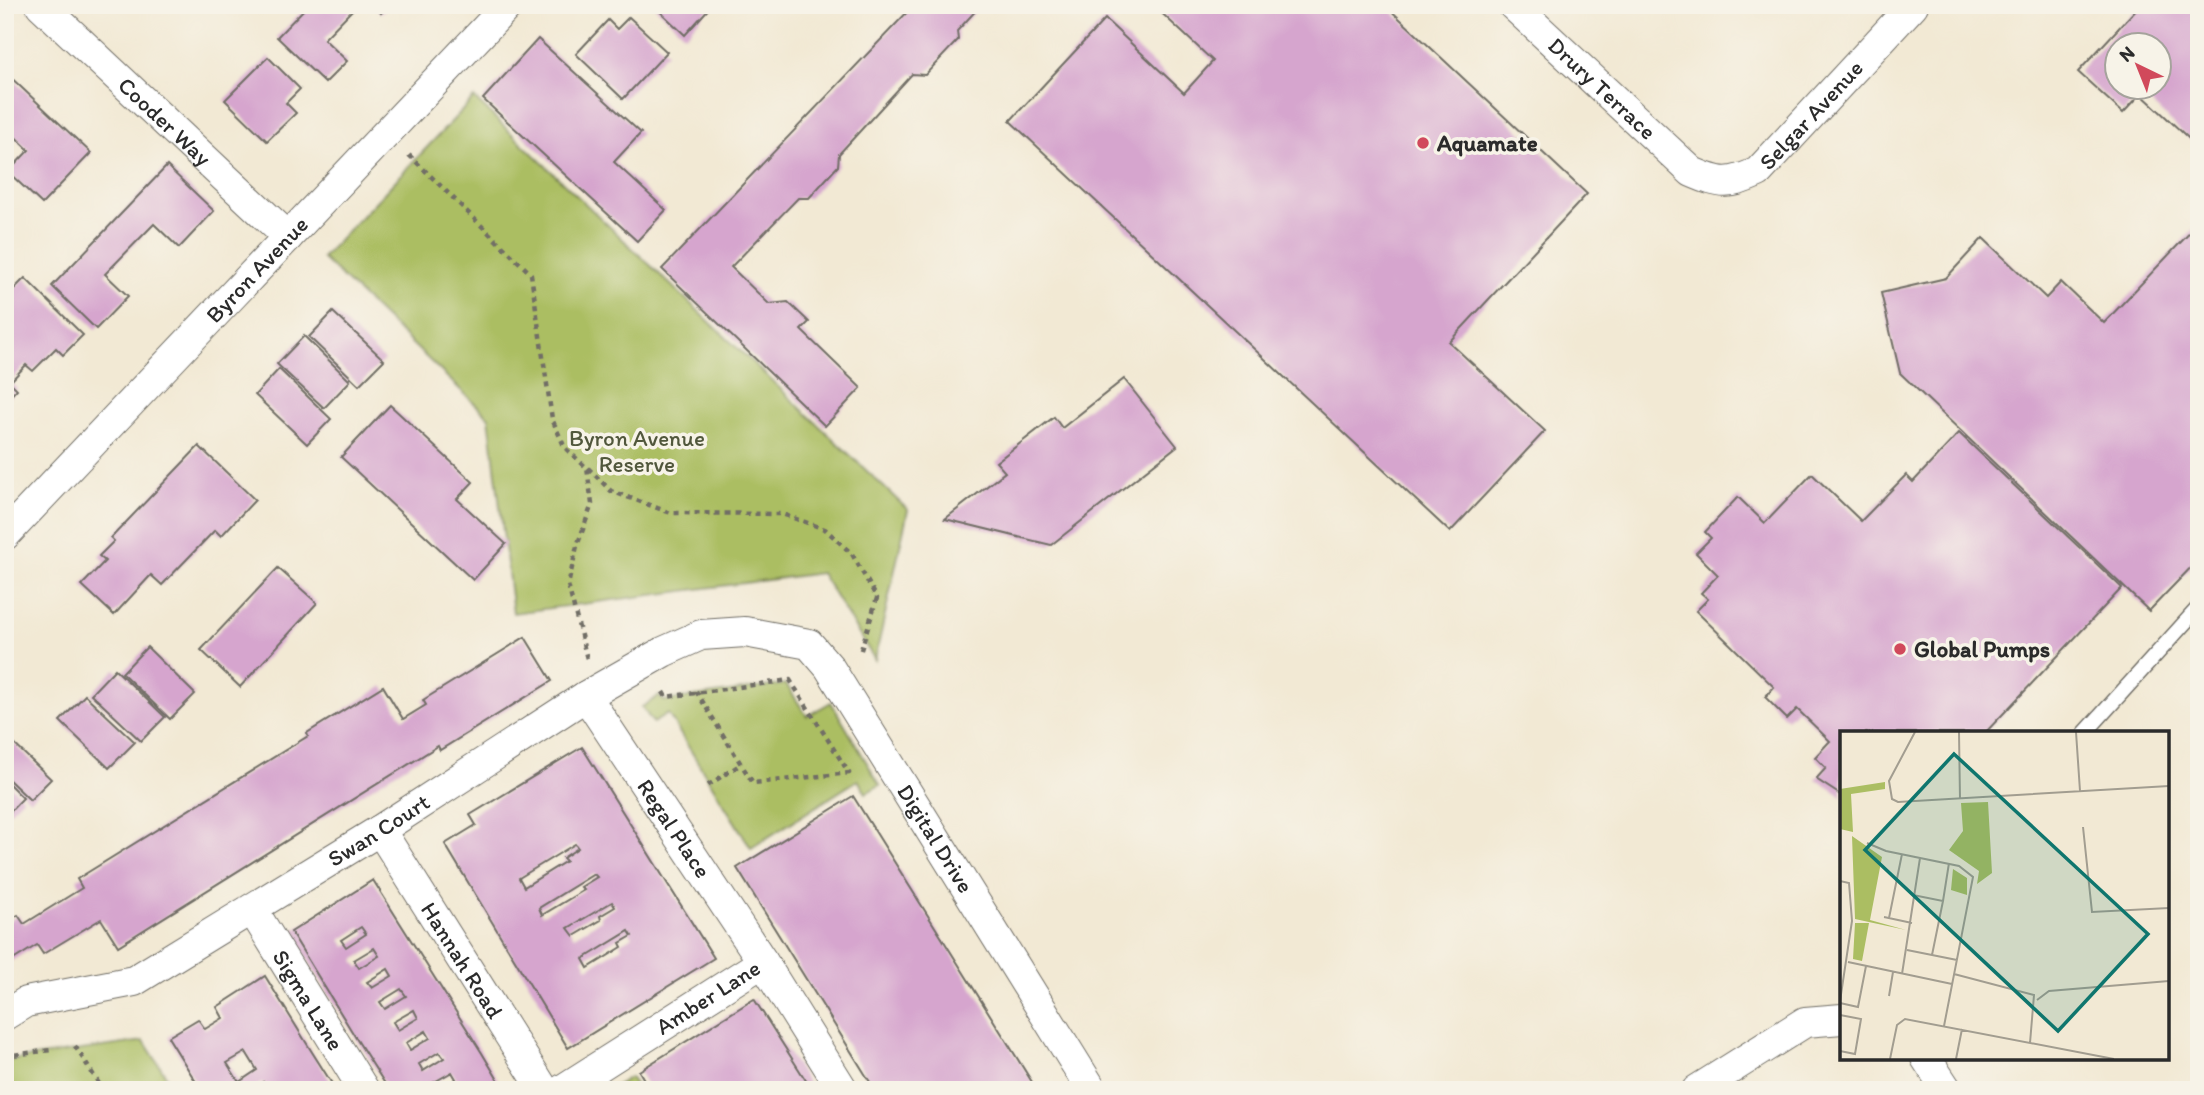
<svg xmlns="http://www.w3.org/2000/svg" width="2204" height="1095" viewBox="0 0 2204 1095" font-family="Itim,sans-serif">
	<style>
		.green { fill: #abbe62; stroke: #6b7446; stroke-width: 2 }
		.building { fill: #d6a5ce; fill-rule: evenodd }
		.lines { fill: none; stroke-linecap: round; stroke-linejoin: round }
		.service-casing { stroke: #716e66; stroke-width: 17 }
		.minor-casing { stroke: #716e66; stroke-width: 32 }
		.path { stroke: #716e66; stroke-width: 4.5; stroke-dasharray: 5 5; stroke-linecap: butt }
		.service { stroke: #fff; stroke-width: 14 }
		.minor { stroke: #fff; stroke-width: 30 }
		.poi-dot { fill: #d1495b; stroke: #f7f3e8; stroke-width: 2.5 }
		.labels { text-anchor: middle; stroke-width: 7; stroke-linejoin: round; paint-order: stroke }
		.street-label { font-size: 23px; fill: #2b2b2b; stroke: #f7f3e8 }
		.poi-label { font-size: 23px; font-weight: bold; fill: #2b2b2b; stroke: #f7f3e8; text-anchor: start }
		.park-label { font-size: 23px; fill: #51573c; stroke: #f7f3e8 }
		.inset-road { fill: none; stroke: #a29d90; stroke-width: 2 }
		.view { fill: #0f766e; fill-opacity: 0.15; stroke: #0f766e; stroke-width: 3.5 }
		.inset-edge { fill: none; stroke: #2b2b2b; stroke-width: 3.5 }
	</style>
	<rect width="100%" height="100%" fill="#f7f3e8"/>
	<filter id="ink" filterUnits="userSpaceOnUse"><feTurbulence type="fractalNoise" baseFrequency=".0143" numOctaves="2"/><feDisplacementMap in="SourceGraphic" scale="14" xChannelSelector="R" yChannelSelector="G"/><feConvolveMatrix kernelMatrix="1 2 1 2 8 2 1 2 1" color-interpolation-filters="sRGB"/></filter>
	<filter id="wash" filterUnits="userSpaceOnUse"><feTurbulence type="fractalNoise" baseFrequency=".00686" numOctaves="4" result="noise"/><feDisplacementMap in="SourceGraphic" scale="28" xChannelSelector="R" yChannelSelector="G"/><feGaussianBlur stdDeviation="1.57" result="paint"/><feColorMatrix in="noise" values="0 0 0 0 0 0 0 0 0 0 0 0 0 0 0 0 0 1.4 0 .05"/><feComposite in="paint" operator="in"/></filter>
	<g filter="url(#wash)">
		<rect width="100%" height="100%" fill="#f2e9d4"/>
		<g class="green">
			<path d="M474,98l434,412 -33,150 -54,-87 -308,40 -24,-196 -167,-159z"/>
			<path d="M786,684l21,32 24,-14 49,83 -14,8 -8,-13 -107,68 -83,-134 -15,9 -11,-16 17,-11 5,5z"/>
			<path d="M144,1041l31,49h-170v-29z"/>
			<path d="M630,1077l9,13h-30z"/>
		</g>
		<g id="blocks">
			<g class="building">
				<path d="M308,5h43l3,3 -30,31 23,22 -22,22 -48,-46z"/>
				<path d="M373,5h16l-8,8z"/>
				<path d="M653,5h59l-27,30z"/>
				<path d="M914,5h67l-24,26 1,9 -33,35 -13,-1 -73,80 -1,12 -29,32h-11l-67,69 38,37 19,-2 21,20 -8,8 60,58 -36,38 -163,-157z"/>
				<path d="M1153,5h232l202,189 -138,148 96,89 -95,101 -440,-411 95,-102 79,74 29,-32z"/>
				<path d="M2140,5h59v143l-58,-54 -18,19 -45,-41zM2116,46h43v42h-43z"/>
				<path d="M629,17l38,35 -44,47 -47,-45 32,-34 9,9z"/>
				<path d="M538,39l103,94 -27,29 52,48 -29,31 -154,-142z"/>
				<path d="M268,57l32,32 -14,14 10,10 -29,28 -42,-41z"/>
				<path d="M5,72l86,81 -49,51 -34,-32 21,-22 -22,-21 -2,2z"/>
				<path d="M167,166l47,45 -35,37 -25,-24 -49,50 23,22 -32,33 -44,-43z"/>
				<path d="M2199,223v336l-50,52 -249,-238 -19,-80 65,-15 37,-40 63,60 15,-16 43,41z"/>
				<path d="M25,278l58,57 -20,20 -7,-7 -23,23 -7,-6 -16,17 7,7 -12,13v-68l7,-7 -7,-6v-23z"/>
				<path d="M333,312l51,48 -25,25 -50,-48z"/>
				<path d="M304,336l46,45 -26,27 -47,-44z"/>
				<path d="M279,369l52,50 -24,25 -52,-49z"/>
				<path d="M1124,379l53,67 -126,99 -106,-26 60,-47 -9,-10 58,-45 8,11z"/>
				<path d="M390,405l83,77 -16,17 49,45 -33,36 -132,-123z"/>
				<path d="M1959,433l163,155 -137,145h-143v63l-26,-17 10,-11 -11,-11 15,-16 -33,-32 -10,10 -22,-22 9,-10 -78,-76 12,-12 -7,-6 17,-18 -22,-22 15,-15 -6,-6 33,-35 27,26 47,-49 49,47 45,-46 7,7z"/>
				<path d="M199,446l56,54 -34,36 -6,-6 -53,55 -11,-10 -37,40 -32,-30 23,-24 -6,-5 15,-15 -3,-3z"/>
				<path d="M278,568l39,35 -77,84 -39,-37z"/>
				<path d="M525,637l27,44 -112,69 -2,-4 -320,200 -17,-27 -58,35 -6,-9 -32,20v-42l13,-8 6,9 58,-36 -5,-9 231,-143 -1,-3 76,-47 20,33 23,-14 -3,-5z"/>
				<path d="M147,647l48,47 -25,25 -48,-46z"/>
				<path d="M115,669l50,48 -24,24 -50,-47z"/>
				<path d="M85,695l50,47 -26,26 -49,-47z"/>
				<path d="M11,741l40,38 -21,21 -25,-24v-30z"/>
				<path d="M582,747l132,211 -146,90 -123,-204 31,-19 -6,-10zM575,844l3,4 -15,10 3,3 -42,26 -5,-9zM594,874l3,3 -16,10 3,3 -42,25 -3,-7zM612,902l3,5 -15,9 1,4 -27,16 -6,-8zM629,931l3,5 -12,7 2,4 -34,21 -5,-9z"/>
				<path d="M5,780l18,18 -18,19z"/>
				<path d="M853,796l109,174 75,120h-162l-138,-222z"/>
				<path d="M373,880l109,173 22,37h-66l18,-11 -4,-7 -21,12 3,6h-45l-30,-47 -68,-111zM361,927l5,7 -20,13 -5,-7zM374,948l5,8 -20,12 -5,-8zM388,969l4,7 -20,12 -5,-6zM401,989l5,7 -21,13 -5,-7zM414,1010l4,8 -20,12 -5,-8zM426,1031l4,7 -20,12 -4,-7zM439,1052l5,6 -21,13 -4,-7z"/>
				<path d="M265,976l47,76 24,38h-68l-5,-8 -12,8h-50l-33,-53 30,-18 7,10 18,-11 -6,-11zM246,1052l11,18 -18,12 -12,-19z"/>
				<path d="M754,999l58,91h-162l-11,-19z"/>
			</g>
		</g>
	</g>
	<g filter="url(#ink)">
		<use href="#blocks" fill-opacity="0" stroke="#716e66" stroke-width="2"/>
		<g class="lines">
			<g class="service-casing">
				<path id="service" d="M2085,733l114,-126"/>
			</g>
			<g class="minor-casing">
				<g id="minor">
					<path id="s1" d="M41,5l247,232"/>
					<path id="s2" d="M1513,5l179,167c30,13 37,13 66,0l155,-167"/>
					<path id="s3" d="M5,535l503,-530"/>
					<path id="s4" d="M586,696l177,266"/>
					<path id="s5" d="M380,830l164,260"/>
					<path id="s6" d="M252,909l112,181"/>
					<path id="s7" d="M5,1015l21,-13 108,-21 246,-151 206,-134 77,-44 38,-17 44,-3 64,12 20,23 263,423"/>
					<path d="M1926,1058l21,32"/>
					<path id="s8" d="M562,1090l201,-128 80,128"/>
					<path d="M1697,1090l108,-68 37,-3"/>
				</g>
			</g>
			<g class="path">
				<path d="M409,155l122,119 21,145 13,29 22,20 5,36 -15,42 -9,39 19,74"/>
				<path d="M588,468l23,23 60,22 111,1 43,15 27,25 25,44 -17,55"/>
				<path d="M696,691l45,73 -34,22"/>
				<path d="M663,692l3,5 124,-17 59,93 -96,10 -12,-19"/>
				<path d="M75,1046l28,44"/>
				<path d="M5,1056l46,-6"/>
			</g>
			<use href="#service" class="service"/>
			<use href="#minor" class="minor"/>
		</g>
	</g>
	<g class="poi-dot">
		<circle cx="1423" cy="143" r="7"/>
		<circle cx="1900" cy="649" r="7"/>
	</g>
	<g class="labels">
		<g class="street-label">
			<text dy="8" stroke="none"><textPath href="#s2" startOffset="122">Drury Terrace</textPath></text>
			<text dy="8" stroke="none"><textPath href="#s2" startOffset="392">Selgar Avenue</textPath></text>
			<text dy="8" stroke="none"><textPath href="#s1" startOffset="170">Cooder Way</textPath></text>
			<text dy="8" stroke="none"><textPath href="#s3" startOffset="366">Byron Avenue</textPath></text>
			<text dy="8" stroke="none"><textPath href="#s4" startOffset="159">Regal Place</textPath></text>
			<text dy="8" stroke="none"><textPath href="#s7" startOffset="422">Swan Court</textPath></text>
			<text dy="8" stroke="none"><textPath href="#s7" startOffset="1141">Digital Drive</textPath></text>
			<text dy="8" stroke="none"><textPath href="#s5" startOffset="154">Hannah Road</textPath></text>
			<text dy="8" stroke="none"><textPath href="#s6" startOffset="107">Sigma Lane</textPath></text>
			<text dy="8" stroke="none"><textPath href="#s8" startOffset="173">Amber Lane</textPath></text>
		</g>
		<g class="poi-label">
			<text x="1437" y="151">Aquamate</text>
			<text x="1914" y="657">Global Pumps</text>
		</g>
		<g class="park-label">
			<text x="637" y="446">Byron Avenue<tspan x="637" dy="26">Reserve</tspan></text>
		</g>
	</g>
	<g transform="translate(1840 731)">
		<rect width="329" height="329" fill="#f2e9d4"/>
		<path d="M45,51v7l-34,5 2,38 -13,-3v-40zM148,71l4,71 -15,11 2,-13 -30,-21 14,-19 -2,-28zM12,105l30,21 -12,63 36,10 -51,-11zM113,138l14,9v17l-16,-5zM15,192h14l-7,38 -9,-2z" fill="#abbe62"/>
		<path class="inset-road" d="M75,1l-26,49 3,18 6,3 271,-16M119,1l1,67M236,1l4,59M243,96l9,85 77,-4M27,112l19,8 73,15 14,11 -29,149M0,150l9,2 3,38 -12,80M73,164l30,6 -11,54M103,170l6,-38M44,186l28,6M49,187l13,-64M67,219l50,10M8,231l104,22M62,243l18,-116M114,243l80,21 -4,48M49,265l4,-24M197,269l12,-9 120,-10M0,272l18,4 8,-41M0,284l21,4 -6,35 -15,-3M50,328l7,-34 8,-6 209,40M116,328l6,-30"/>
		<path class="view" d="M114,23l194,180 -90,97 -193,-181z"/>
		<rect width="329" height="329" class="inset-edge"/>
	</g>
	<rect width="2204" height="1095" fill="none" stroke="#f7f3e8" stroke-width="28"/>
	<g transform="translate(2138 66) rotate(317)"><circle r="33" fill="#f7f3e8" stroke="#a5a39c" stroke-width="2"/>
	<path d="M0-5L12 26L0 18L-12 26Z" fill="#d1495b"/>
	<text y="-10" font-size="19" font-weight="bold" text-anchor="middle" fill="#2b2b2b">N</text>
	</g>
</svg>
